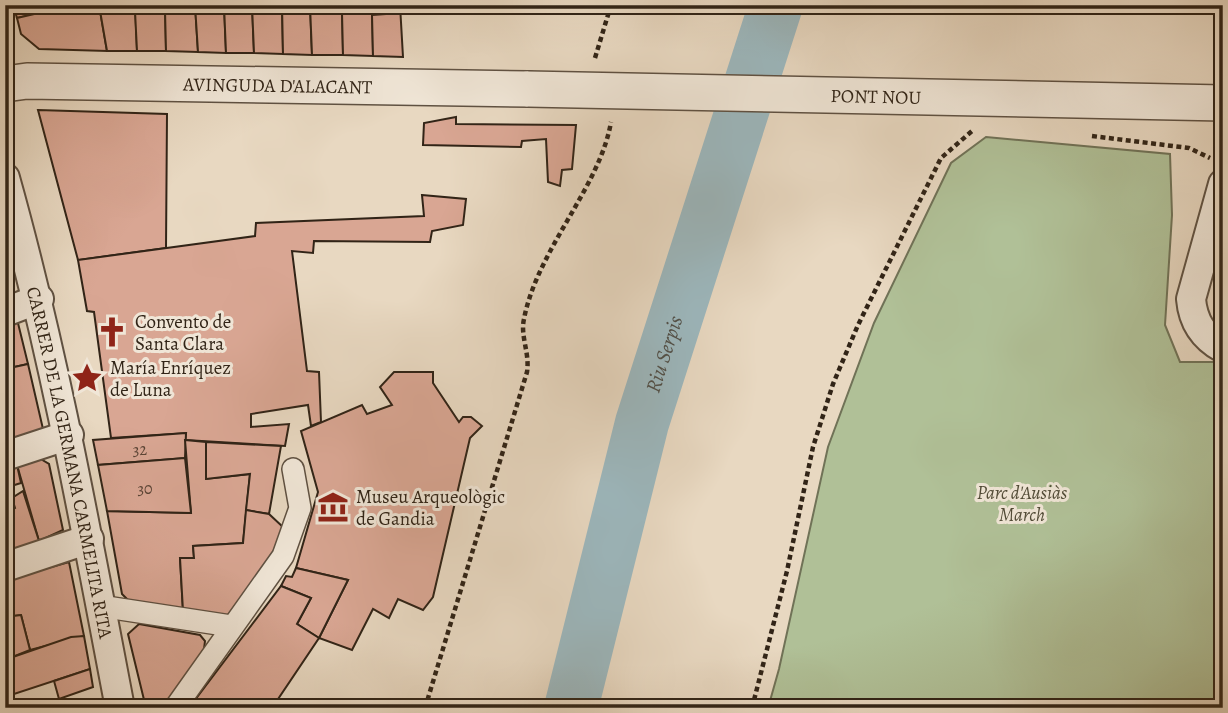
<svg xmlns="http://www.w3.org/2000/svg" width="1228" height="713" viewBox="0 0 1228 713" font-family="Alegreya,serif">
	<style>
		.green { fill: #b0c097; stroke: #707257; stroke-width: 2 }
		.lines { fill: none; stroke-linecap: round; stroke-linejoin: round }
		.river { stroke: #9cb7bd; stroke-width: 54 }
		.building { fill: #d9a693; stroke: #312417; stroke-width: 2 }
		.pedestrian-casing { stroke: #5f5142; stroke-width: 24 }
		.minor-casing { stroke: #5f5142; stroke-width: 32 }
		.tertiary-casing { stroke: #5f5142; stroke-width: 38 }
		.path { stroke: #312417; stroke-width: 4.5; stroke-dasharray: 5 3.5; stroke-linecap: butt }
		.pedestrian { stroke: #f0e6d7; stroke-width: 21 }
		.minor { stroke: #f0e6d7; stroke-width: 28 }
		.tertiary { stroke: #f0e6d7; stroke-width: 35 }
		.tertiary-bridge-casing { stroke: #5f5142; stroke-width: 38; stroke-linecap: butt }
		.tertiary-bridge { stroke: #f0e6d7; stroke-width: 35 }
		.labels { text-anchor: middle; stroke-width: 6; stroke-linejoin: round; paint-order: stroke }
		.number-label { font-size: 16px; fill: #5b4436 }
		.street-label { font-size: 19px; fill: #312417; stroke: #f0e6d7 }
		.poi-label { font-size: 19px; fill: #312417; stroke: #f0e6d7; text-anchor: start }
		.park-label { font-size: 19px; font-style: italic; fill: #514b37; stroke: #f0e6d7 }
		.water-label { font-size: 21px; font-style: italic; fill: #515049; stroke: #f0e6d7 }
	</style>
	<rect width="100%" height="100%" fill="#e8d8c1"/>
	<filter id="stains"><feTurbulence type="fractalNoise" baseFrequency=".00286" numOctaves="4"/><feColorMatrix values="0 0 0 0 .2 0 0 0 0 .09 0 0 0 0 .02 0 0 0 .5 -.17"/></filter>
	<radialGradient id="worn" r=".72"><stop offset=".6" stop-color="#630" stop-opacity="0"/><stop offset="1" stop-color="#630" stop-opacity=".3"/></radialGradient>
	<path class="green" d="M986,137l184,17 2,61 -7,110 15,37h43v346h-455l11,-39 49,-222 46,-124 77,-160z"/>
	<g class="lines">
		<path class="river" id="s1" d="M571,708l71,-285 134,-418"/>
	</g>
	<g class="building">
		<path d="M13,5h42l1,4 -39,9z"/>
		<path d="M55,5h44l8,46 -68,-2 -18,-15 -4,-16 39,-9z"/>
		<path d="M99,5h36l2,46h-30z"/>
		<path d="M149,5h16l1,46h-29l-2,-40 14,-1z"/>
		<path d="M180,5h15l3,47 -32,-1 -1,-41h15z"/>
		<path d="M195,5h29l2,48 -28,-1z"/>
		<path d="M224,5h28l2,48h-28z"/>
		<path d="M252,5h30l1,49 -29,-1z"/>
		<path d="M282,5h28l2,50 -29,-1z"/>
		<path d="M310,5h32l1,50h-31z"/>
		<path d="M353,5h19l1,51 -30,-1 -1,-42 12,1z"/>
		<path d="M384,5h16l3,52 -30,-1 -1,-41 13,-1z"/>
		<path d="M38,110l129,4 -1,134 -88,12z"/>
		<path d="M456,117v7l120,1 -4,44 -10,1 -2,16 -12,-4 -2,-43 -24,2 -1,6 -98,-2 1,-22z"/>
		<path d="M422,195l44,4 -3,26 -31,6 -2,11 -116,-1 -1,12 -21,-2 15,120 12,1 2,50 -10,4 -3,-21 -57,9v13l38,-3 -4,22 -100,-6 1,-7 -75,5 -17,-126 -7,-1 -9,-51 177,-24 1,-13 168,-7z"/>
		<path d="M17,319l11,45 -23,5v-45z"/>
		<path d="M28,364l15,65 -38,13v-73z"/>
		<path d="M394,372h39v11l26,39 4,-5h8l11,9 -12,12 -37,159 -10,13 -25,-11 -9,19 -16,-9 -21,41 -33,-12 29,-58 -52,-12 22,-76 -17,-61 61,-26 5,9 25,-9 -12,-18z"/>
		<path d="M186,433l-1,25 -87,7 -5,-25z"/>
		<path d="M185,440l21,2v37l44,-5 -7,69 -50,3 1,12h-14l3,53 -54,-10 -7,-7 -15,-83 84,2z"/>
		<path d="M206,442l75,4 -12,68 -23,-4 4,-36 -44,5z"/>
		<path d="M39,458l10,6 14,66 -24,11 -22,-76z"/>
		<path d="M185,458l6,55 -84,-2 -9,-46z"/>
		<path d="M17,465l4,18 -16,5v-19z"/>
		<path d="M5,488h3l7,20 -10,5z"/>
		<path d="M23,491l16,50 -27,10 -7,-13v-25l10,-5 -3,-10z"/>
		<path d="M246,510l23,4 15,14 -15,33 -42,61 -44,-11 -3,-53h14l-1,-12 50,-3z"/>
		<path d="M69,562l15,74 -54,14 -9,-35 -16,2v-37z"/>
		<path d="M296,568l52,12 -29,58 -22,-14 14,-26 -30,-12 5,-10 6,1z"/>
		<path d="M281,586l30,12 -14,26 22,14 -47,70 -19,-6 -2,6h-47l-9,-8z"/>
		<path d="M21,615l9,35 -25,10v-43z"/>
		<path d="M139,624l61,11 5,6 -1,8 -39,59h-19l-18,-74z"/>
		<path d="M84,636l6,33 -82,27 -3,-18 7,-3 -5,-16 64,-22z"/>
		<path d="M90,669l3,18 -34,12 -5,-18z"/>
	</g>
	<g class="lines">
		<g class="pedestrian-casing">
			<g id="pedestrian">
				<path d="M100,606l131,20"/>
				<path d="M175,708l108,-152 17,-48 -7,-39"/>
			</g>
		</g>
		<g class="minor-casing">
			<g id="minor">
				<path id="s2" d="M5,178c49,175 81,352 115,530"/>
				<path d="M1223,184l-32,115c2,23 12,38 32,49"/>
				<path d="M5,312l34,-13"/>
				<path d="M5,456l64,-21"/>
				<path d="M5,567l84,-28"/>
			</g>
		</g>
		<g class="tertiary-casing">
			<g id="tertiary">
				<path id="s3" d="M5,84l22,-3 501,8"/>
			</g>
		</g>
		<g class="path">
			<path d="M595,58l16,-53"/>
			<path d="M1092,136l97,12 21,10"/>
			<path d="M425,708l102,-336c3,-19 -7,-36 -3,-53 13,-69 76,-132 87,-197"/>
			<path d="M752,708l35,-137 26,-124 20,-63 25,-59 83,-167 31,-27"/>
		</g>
		<use href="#pedestrian" class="pedestrian"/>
		<use href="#minor" class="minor"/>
		<use href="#tertiary" class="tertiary"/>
		<g class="tertiary-bridge-casing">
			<g id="tertiary-bridge">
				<path id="s4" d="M528,89l695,14"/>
			</g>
		</g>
		<use href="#tertiary-bridge" class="tertiary-bridge"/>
	</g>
	<defs>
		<g id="church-bare" transform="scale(2.415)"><path d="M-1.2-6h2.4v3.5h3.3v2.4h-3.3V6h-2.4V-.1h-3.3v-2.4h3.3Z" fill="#8f2418" stroke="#f0e6d7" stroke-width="2.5" paint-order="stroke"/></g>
		<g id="sight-bare" transform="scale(2.415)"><path d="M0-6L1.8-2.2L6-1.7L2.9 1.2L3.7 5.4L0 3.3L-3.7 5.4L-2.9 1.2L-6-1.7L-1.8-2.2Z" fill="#8f2418" stroke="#f0e6d7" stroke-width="2.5" paint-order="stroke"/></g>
		<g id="museum-bare" transform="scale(2.415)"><path d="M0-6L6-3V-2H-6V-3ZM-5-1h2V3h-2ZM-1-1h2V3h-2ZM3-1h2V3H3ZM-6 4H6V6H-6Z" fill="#8f2418" stroke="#f0e6d7" stroke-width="2.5" paint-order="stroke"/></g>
	</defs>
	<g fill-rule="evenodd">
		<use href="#church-bare" x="112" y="332"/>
		<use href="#sight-bare" x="87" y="378"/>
		<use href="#museum-bare" x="333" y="507"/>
	</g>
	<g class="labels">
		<g class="number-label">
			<text x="140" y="455">32</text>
			<text x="145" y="494">30</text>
		</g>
		<g class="street-label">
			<text dy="7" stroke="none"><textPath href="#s3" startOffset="273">AVINGUDA D'ALACANT</textPath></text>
			<text dy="7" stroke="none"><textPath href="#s4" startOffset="348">PONT NOU</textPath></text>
			<text dy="7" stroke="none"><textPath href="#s2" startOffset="292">CARRER DE LA GERMANA CARMELITA RITA</textPath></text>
		</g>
		<g class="poi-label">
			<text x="135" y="328">Convento de<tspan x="135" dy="22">Santa Clara</tspan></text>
			<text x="110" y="374">María Enríquez<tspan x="110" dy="22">de Luna</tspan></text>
			<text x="356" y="503">Museu Arqueològic<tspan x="356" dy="22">de Gandia</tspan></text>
		</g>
		<g class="park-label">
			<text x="1022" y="499">Parc d'Ausiàs<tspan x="1022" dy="22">March</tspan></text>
		</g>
		<g class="water-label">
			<text dy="7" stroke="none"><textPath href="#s1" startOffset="366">Riu Serpis</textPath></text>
		</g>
	</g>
	<rect width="1228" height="713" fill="none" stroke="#e8d8c1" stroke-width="28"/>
	<rect x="7" y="7" width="1214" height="699" fill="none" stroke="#312417" stroke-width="3.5"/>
	<rect x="14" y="14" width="1200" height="685" fill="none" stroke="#312417" stroke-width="2"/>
	<rect width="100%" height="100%" filter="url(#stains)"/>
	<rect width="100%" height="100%" fill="url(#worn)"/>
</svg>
